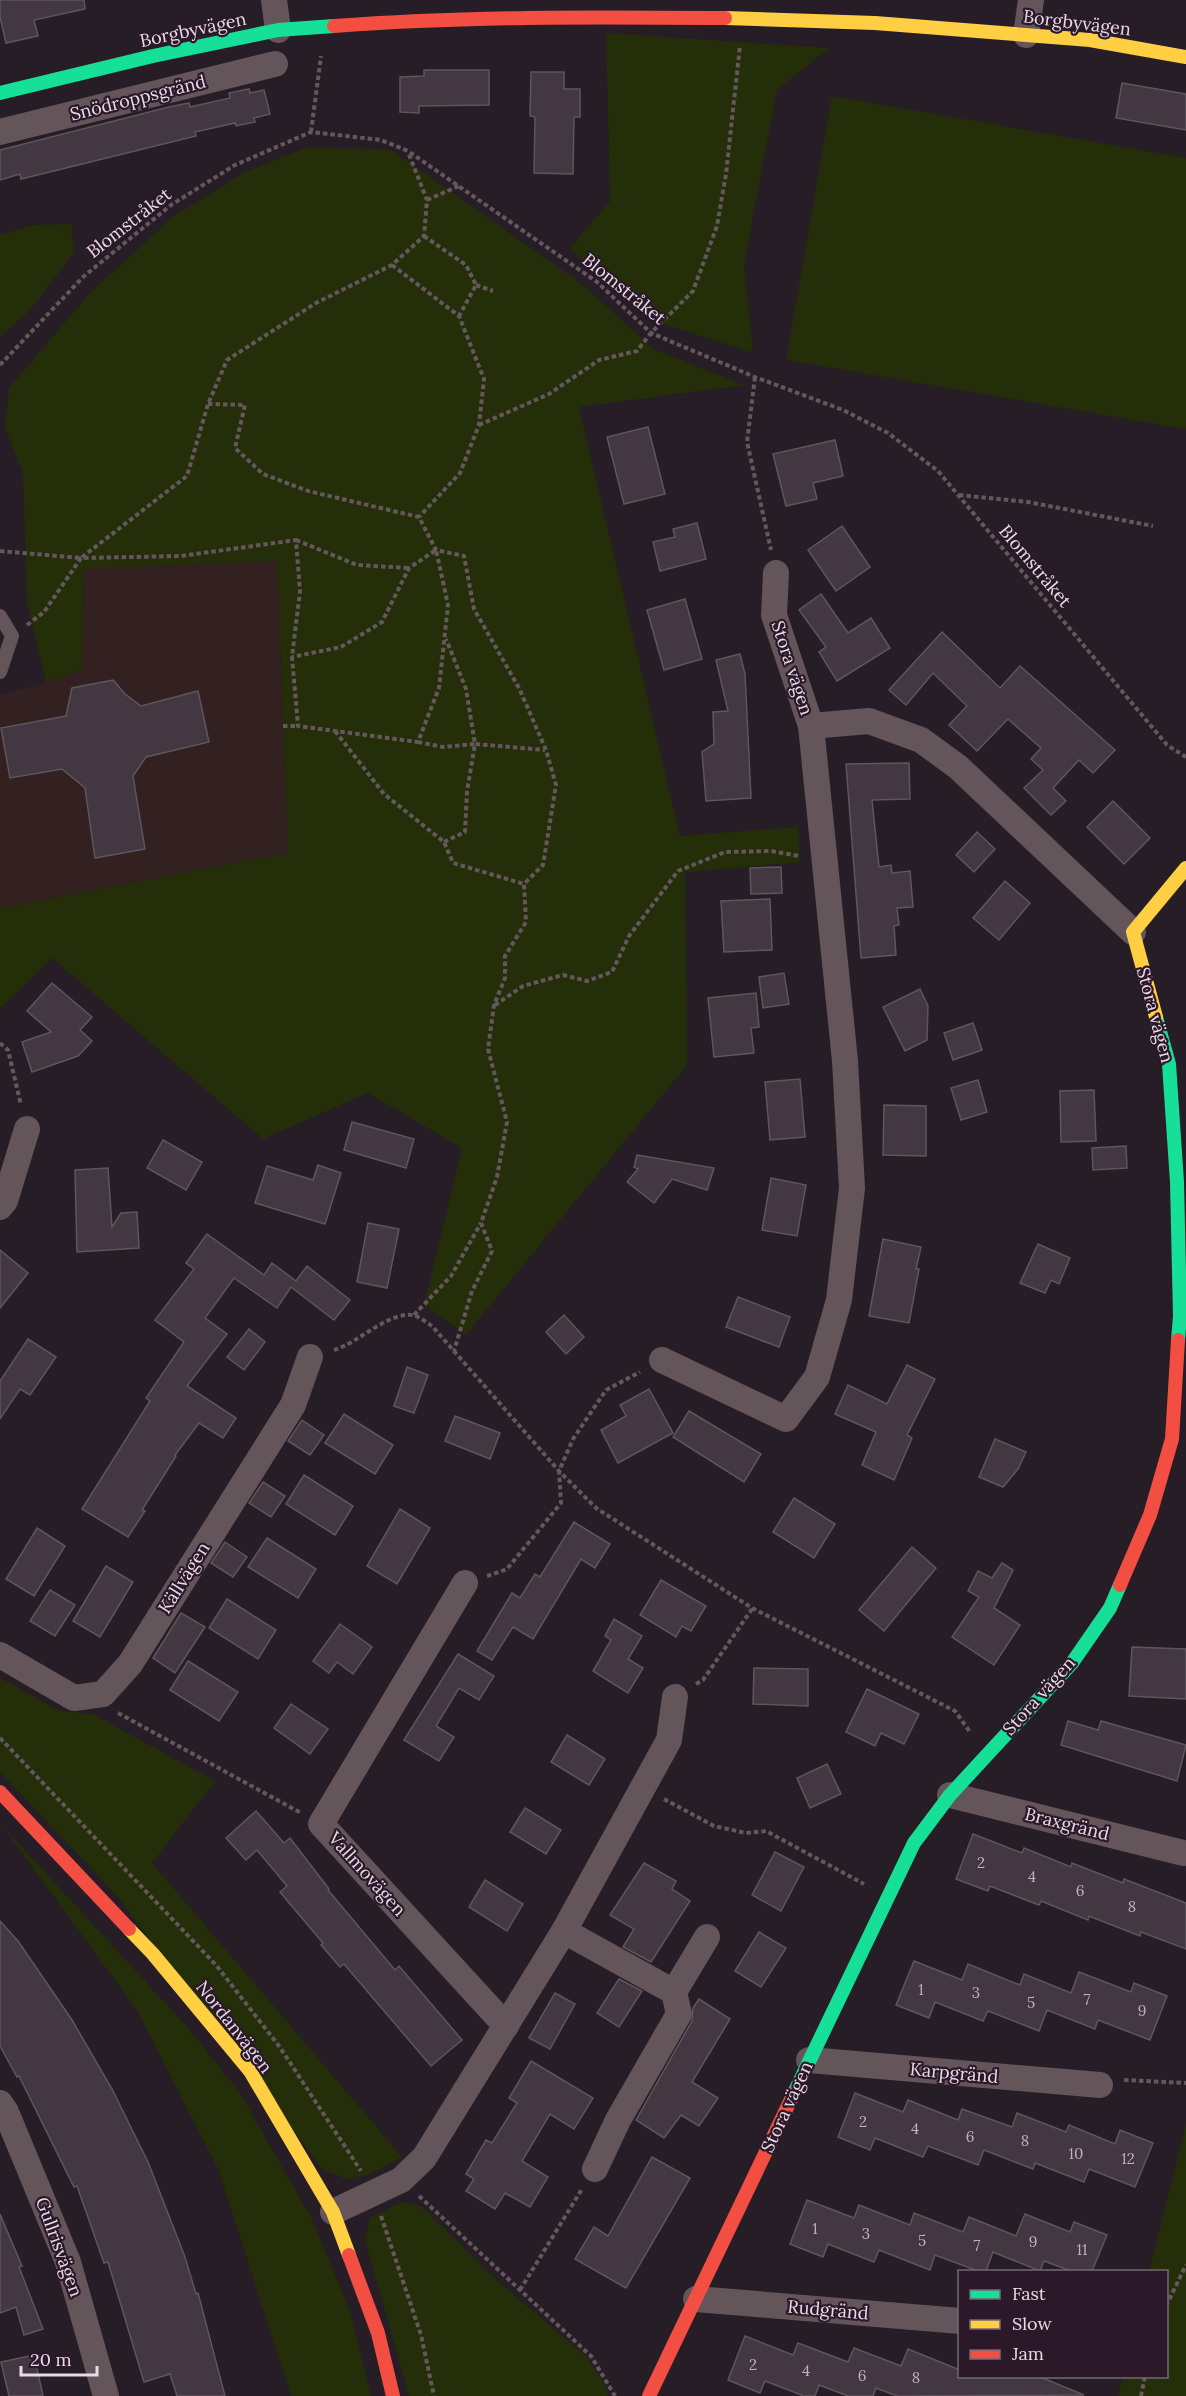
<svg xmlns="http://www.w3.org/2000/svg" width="1186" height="2396" viewBox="0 0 1186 2396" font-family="Lora,serif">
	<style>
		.education { fill: #332121 }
		.green { fill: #242e08 }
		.building { fill: #433742; stroke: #5e555d; stroke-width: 1.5 }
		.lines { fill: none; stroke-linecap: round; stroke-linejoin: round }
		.path { stroke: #64585d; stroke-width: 4; stroke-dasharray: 4.5 3; stroke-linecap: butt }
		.lane { stroke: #635559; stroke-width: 14 }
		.street { stroke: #635559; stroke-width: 26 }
		.fast { stroke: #16e098; stroke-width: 14 }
		.slow { stroke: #ffcf43; stroke-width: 14 }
		.jam { stroke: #f24e42; stroke-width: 14 }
		.labels { text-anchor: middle; stroke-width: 4.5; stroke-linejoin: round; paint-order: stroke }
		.number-label { font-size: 15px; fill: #beb2bd }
		.street-label { font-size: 18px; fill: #e7dbe6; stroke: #2b192a }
	</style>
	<rect width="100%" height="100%" fill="#271d26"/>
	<path class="education" d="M277,561l11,292 -288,55v-213l46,-13 36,-12 2,-101z"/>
	<g class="green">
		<path d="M606,33l223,15 -52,42 -33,174 9,89 -89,-29 -95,-75 41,-48z"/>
		<path d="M832,96l354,62v271l-400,-69z"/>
		<path d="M305,148l85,1 188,132 76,68 90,36 -165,22 101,429 118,-9 2,35 -115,10 2,193 -221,270 -42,-30 38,-157 -94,-55 -105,46 -211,-181 -52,51v-101l288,-55 -11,-292 -193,8 -2,101 -36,12 -19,-79 -4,-130 -18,-45 4,-40 81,-95 84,-77 73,-45z"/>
		<path d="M71,224l3,28 -43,57 -31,28v-102l33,-10z"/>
		<path d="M0,1678l60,33 33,3 122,67 -63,82 250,294 -31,17 -25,5 -23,-9 -205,-273 -118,-125z"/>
		<path d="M0,1823l189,206 51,64 72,126 38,92 21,85h-80l-72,-225 -82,-161z"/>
		<path d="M1186,2124v272h-68l5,-19 43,-1v-104l-17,-1z"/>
		<path d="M402,2202l19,4 79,77 87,74 19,30 2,9h-199l-44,-156 5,-22z"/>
	</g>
	<g class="building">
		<path d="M0,0h84l1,9 -51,11 4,16 -32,7 -6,-26z"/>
		<path d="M424,70h65v35l-70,1v7l-19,-1v-35l24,-1z"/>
		<path d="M531,72h33v17h16v28h-6l-1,57 -39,-1 1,-56 -5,-1z"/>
		<path d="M1122,83l64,11v36l-70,-12z"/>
		<path d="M249,89l1,4 14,-3 6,24 -16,4 1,4 -19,4 -1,-3 -40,9 1,4 -175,43 -1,-5 -20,6v-30l169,-43 20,-4 1,4 40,-9 -1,-5z"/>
		<path d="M648,427l17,67 -41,10 -17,-67z"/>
		<path d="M835,440l8,36 -30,7 4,16 -31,7 -13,-52z"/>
		<path d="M697,523l9,36 -46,12 -7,-29 22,-5 -2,-8z"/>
		<path d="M842,526l28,41 -34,24 -28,-41z"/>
		<path d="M821,594l27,39 23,-15 19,30 -53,33 -18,-29 7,-5 -27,-37z"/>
		<path d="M685,599l17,60 -38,11 -17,-60z"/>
		<path d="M942,632l58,56 20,-22 95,84 -22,23 -14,-13 -26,28 13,13 -15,14 -27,-27 19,-18 -12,-11 10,-11 -33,-29 -31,32 -28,-26 18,-19 -34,-33 -27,32 -17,-15z"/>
		<path d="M740,654l5,20 6,124 -45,3 -4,-49 12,-8 -1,-32 15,-1 -12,-51z"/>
		<path d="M113,680l12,14 16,12 57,-15 11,51 -63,15 -13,19 12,73 -50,9 -10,-70 -23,-19 -52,9 -9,-50 65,-12 6,-28z"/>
		<path d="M909,763l1,36 -38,1 7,67 12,-2 1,8 18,-2 3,36 -16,1 2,17 -5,1 2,29 -35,3 -15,-194z"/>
		<path d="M1113,801l37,37 -26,26 -37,-37z"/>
		<path d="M977,832l18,17 -21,23 -18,-17z"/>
		<path d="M781,867l1,26 -31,1 -1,-26z"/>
		<path d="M1005,881l25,22 -31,37 -26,-22z"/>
		<path d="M770,899l2,51 -48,2 -3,-51z"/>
		<path d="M784,973l5,31 -26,4 -4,-31z"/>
		<path d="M52,983l40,34 -12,13 12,11 -14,15 -46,16 -10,-30 29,-10 -24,-21z"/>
		<path d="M920,989l8,17 -1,34 -22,11 -22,-44z"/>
		<path d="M756,993l3,34 -8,1 3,25 -40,4 -6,-59z"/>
		<path d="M973,1023l9,27 -29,10 -9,-27z"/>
		<path d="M800,1079l5,58 -35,3 -5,-58z"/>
		<path d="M978,1080l9,32 -26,8 -10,-32z"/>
		<path d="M1094,1090l2,51 -35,1 -1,-51z"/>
		<path d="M884,1105l42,1v50l-43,-1z"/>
		<path d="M352,1122l62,17 -8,29 -62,-18z"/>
		<path d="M163,1140l39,22 -16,28 -39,-22z"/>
		<path d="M1126,1146l1,22 -34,2 -1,-22z"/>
		<path d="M637,1155l77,13 -7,22 -35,-11 -18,24 -27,-21 11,-13 -4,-2z"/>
		<path d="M318,1165l23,8 -16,51 -70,-21 12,-37 46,14z"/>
		<path d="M108,1168l4,59 9,-14 16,-1 2,36 -62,4 -2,-82z"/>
		<path d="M771,1178l35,7 -9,51 -35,-6z"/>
		<path d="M368,1223l31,6 -12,59 -30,-6z"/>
		<path d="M207,1234l57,41 8,-12 24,18 11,-15 43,34 -16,20 -43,-33 -14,21 -43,-30 -29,40 22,16 -40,52 49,32 -13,20 -24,-15 -24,32 1,1 -34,54 3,1 -17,26 -46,-28 68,-108 -4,-3 38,-56 -29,-22 39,-51 -8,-6z"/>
		<path d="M883,1239l38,8 -5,22h3l-10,54 -40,-7z"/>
		<path d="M1038,1244l32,14 -11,26 -8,-4 -6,13 -25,-10z"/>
		<path d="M0,1250l28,23 -28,35z"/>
		<path d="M738,1297l52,20 -11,30 -53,-20z"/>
		<path d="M564,1315l20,22 -18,17 -20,-22z"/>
		<path d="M249,1329l16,13 -21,28 -17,-13z"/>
		<path d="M28,1339l28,18 -26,38 -10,-6 -20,30v-38z"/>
		<path d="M907,1365l28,14 -28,56 5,3 -18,42 -32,-15 14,-33 -41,-18 13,-29 39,19z"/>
		<path d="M407,1367l21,8 -14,38 -20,-7z"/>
		<path d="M649,1389l24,44 -55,30 -17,-33 25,-14 -6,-11z"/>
		<path d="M689,1411l72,43 -17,28 -71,-45z"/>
		<path d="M344,1414l49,31 -18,29 -50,-31z"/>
		<path d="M455,1416l45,17 -10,26 -45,-18z"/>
		<path d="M302,1420l22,15 -14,20 -22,-14z"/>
		<path d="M995,1439l31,13 -8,17 -15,18 -24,-10z"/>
		<path d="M304,1475l49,31 -18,29 -49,-31z"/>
		<path d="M263,1482l22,14 -14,21 -22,-14z"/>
		<path d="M794,1498l41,26 -21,34 -41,-26z"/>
		<path d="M400,1509l30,19 -33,56 -30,-18z"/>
		<path d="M574,1522l36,22 -15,24 -14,-9 -48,80 -20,-12 -21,33 -15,-9 35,-58 8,5 15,-24 5,3z"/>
		<path d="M37,1528l28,18 -31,50 -28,-17z"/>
		<path d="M267,1538l49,31 -18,29 -50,-31z"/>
		<path d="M225,1542l22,15 -14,20 -22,-14z"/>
		<path d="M912,1547l24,21 -52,63 -25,-21z"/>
		<path d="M1002,1563l11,7 -19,38 26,17 -26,40 -42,-28 27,-40 -11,-6 10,-20 14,7z"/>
		<path d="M106,1566l27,16 -33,55 -27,-16z"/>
		<path d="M661,1580l45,26 -15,25 -9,-5 -6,11 -36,-22z"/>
		<path d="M50,1590l25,15 -20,31 -25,-15z"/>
		<path d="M227,1599l49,31 -18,29 -49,-31z"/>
		<path d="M181,1613l24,14 -30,46 -22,-15z"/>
		<path d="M614,1619l28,17 -14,23 15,9 -15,25 -35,-22 18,-31 -6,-4z"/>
		<path d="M340,1624l32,23 -19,27 -16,-12 -8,11 -16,-12z"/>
		<path d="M1132,1647l54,2v50l-57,-3z"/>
		<path d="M458,1654l36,22 -15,24 -20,-12 -23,38 18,11 -15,24 -35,-21z"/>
		<path d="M188,1661l50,31 -19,29 -49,-31z"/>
		<path d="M754,1668l54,1v37l-55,-2z"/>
		<path d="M867,1689l52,25 -15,30 -23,-11 -6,13 -29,-14z"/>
		<path d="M291,1704l37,25 -18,25 -36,-26z"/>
		<path d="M1068,1721l30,9 3,-9 85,24 -9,36 -116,-36z"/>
		<path d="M567,1735l38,24 -16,26 -38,-23z"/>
		<path d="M827,1764l14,30 -31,14 -13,-30z"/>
		<path d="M525,1808l36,22 -15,24 -36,-22z"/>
		<path d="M256,1811l28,32 6,-5 39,51 -1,1 67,80 4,-4 63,74 -31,26 -87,-102 -4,3 -19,-22 2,-2 -43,-51 7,-6 -30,-36 -11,10 -20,-22z"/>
		<path d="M973,1834l49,19 2,-5 47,19 1,-4 51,20 1,-4 62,24v46l-45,-17 -1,4 -51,-20 -1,4 -47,-19 -2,4 -49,-19 -2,5 -32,-12z"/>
		<path d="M775,1852l29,15 -23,44 -29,-16z"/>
		<path d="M644,1863l32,18 -4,8 18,12 -39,61 -28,-15 11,-18 -24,-14z"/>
		<path d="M485,1880l38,24 -16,27 -38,-24z"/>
		<path d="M0,1921l18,20 54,79 40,69 36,73 37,95 11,37 2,-1 27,103h-48l-7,-22 -26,8 -36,-120 -4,1 -27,-77 -3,1 -55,-111 -2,1 -17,-31z"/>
		<path d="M759,1932l27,16 -25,39 -26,-16z"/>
		<path d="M914,1961l48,19 6,-16 52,21 4,-11 47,19 8,-21 52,20 3,-9 33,13 -17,44 -52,-20 -3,9 -48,-19 -8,21 -51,-20 -5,10 -48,-19 -6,16 -33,-13z"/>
		<path d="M619,1979l23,12 -23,36 -22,-14z"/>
		<path d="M555,1993l20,11 -25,45 -21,-11z"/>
		<path d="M699,1999l31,20 -38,63 26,16 -19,28 -18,-11 -17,23 -28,-18 56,-99 1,-13z"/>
		<path d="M531,2061l62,37 -19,31 -24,-15 -28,47 26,16 -18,30 -25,-14 -10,16 -29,-18 8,-12 -8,-5 20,-34 6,3 25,-40 -8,-5z"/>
		<path d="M855,2093l48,19 5,-12 50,20 4,-11 50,18 5,-14 49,19 3,-7 46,19 5,-14 33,13 -18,44 -46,-18 -5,13 -49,-19 -2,6 -49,-19 -6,15 -50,-19 -5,11 -48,-19 -5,12 -32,-13z"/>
		<path d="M652,2157l38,21 -64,110 -51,-29 19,-32 14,9z"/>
		<path d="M807,2200l47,18 5,-13 51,20 4,-12 49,19 6,-15 47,19 9,-22 45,18 4,-10 33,13 -15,36h-21l-27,-10 -4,10 -47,-19 -7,19h-8l-43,-16 -5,15 -51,-20 -5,12 -46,-18 -5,13 -33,-13z"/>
		<path d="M0,2214l22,52 -3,1 24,62 -19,6 -8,-28 -16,6z"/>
		<path d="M745,2336l48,19 5,-12 50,19 6,-14 47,18 7,-17 52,21v6h78l46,19 -187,1 -21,-8 -3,8h-25l-29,-11 -4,11h-11l-39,-15 -5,12 -32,-13z"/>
		<path d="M34,2355l9,41h-34l-8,-34z"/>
	</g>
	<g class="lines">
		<g class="path">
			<path d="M311,132l10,-76"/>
			<path d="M427,200l32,-14"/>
			<path d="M424,236l42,29 10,20 -17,31"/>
			<path d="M392,265l67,51 25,63 -5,46 -19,48 -41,44"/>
			<path d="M476,285l17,6"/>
			<path d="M0,365l83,-88 88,-72 64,-40 76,-33 70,8 27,11 189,131 54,51 104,44 88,33 45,23 50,38 229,274 19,12"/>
			<path d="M755,377l-8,65 24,108"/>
			<path d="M208,404l37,1 -10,43 28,26 45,17 111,26 17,33 28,6 10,53 45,79 27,62 10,35 -13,80 -19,19 2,38 -21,34v22l-11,27 -6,44 19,73 -10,55 -16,46 11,28 -20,40 -18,60"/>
			<path d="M479,425l70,-31 50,-34 38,-9 14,-18 42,-42 24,-65 9,-52 14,-128"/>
			<path d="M959,495l69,7 125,24"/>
			<path d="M296,540l61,25 52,3"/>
			<path d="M0,551l81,7 106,-82 21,-72 19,-44 89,-57 76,-38 32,-29 3,-36 -19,-48"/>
			<path d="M27,625l17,-13 37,-54 100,-2 115,-16 4,51 -8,66 6,69 120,16 21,-54 9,-83 -12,-55 -27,18 -27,54 -41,25 -49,10"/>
			<path d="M283,726h15"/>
			<path d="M335,731l49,63 60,48 9,21 71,21"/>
			<path d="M418,742l25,5 32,-3 -9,-55 -20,-50"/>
			<path d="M444,842l21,-10 2,-41 8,-47 70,6"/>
			<path d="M495,1005l28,-19 40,-11 24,6 25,-9 17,-36 49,-65 47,-19 46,-1 28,5"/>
			<path d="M0,1043l8,7 13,55"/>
			<path d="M414,1315l37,-39 30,-53"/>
			<path d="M334,1350c23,-6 58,-42 82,-34 5,2 11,7 16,10l127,145 37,37 156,100 203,103 15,21"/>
			<path d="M487,1576l20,-7 54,-66 -2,-32 14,-32 33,-49 34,-18"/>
			<path d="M696,1684l7,-4 49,-71"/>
			<path d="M118,1713l183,100"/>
			<path d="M0,1738l216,227 63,81 82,125"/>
			<path d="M664,1799l50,27 32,7 20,-2 98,53"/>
			<path d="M1124,2080l62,3"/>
			<path d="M419,2196l172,160 24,40"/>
			<path d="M381,2216l40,119 13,61"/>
			<path d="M520,2290l62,-101"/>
			<path d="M1166,2306l20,-41"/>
			<path d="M1141,2396l4,-20"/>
		</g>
		<path class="lane" d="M0,616l12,20 -12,36"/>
		<g class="street">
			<path d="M274,0l4,30"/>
			<path d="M1026,35l5,-35"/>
			<path d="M0,132l275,-68"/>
			<path d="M776,573l-2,42 37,111 58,-5 52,19 37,27 175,165"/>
			<path d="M0,1207l5,-6 22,-72"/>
			<path d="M662,1360l124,59 31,-42 22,-77 13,-112 -7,-127 -34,-335"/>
			<path d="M465,1583l-144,241 185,202"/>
			<path d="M0,1655l74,43 29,-4 27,-30 163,-259 17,-48"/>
			<path d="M950,1795l233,58"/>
			<path d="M564,1931l110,61 5,22 -61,106 -23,49"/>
			<path d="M674,1992l33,-55"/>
			<path d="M809,2060l291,25"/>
			<path d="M0,2103l6,9 62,150 38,134"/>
			<path d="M333,2212l68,-32 23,-22 140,-227 105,-191 6,-43"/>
			<path d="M696,2299l264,22"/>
		</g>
		<g class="fast">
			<path d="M0,93l153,-37 125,-26 56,-4"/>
			<path d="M1156,1017l13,47 8,118 3,134 -2,24"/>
			<path d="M794,2093l120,-250 36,-48 122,-132 38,-55 10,-23"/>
		</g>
		<g class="slow">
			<path d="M725,18l150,5 215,17 96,17"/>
			<path d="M1156,1017l-23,-85 53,-64"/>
			<path d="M129,1929l24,25 97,117 83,141 16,43"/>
		</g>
		<g class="jam">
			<path d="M334,26c130,-10 260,-9 391,-8"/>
			<path d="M1120,1585l30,-70 22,-76 6,-99"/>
			<path d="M0,1792l129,137"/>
			<path d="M349,2255l29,78 15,63"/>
			<path d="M649,2396l145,-303"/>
		</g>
	</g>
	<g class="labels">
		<g class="number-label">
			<text x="981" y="1868">2</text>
			<text x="1032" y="1882">4</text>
			<text x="1080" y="1896">6</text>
			<text x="1132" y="1912">8</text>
			<text x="921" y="1995">1</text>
			<text x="976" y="1998">3</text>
			<text x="1087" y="2005">7</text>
			<text x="1031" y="2008">5</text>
			<text x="1142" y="2016">9</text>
			<text x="863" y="2127">2</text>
			<text x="915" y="2134">4</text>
			<text x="970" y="2142">6</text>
			<text x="1025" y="2146">8</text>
			<text x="1076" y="2159">10</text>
			<text x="1128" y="2164">12</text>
			<text x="815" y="2234">1</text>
			<text x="866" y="2239">3</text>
			<text x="922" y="2246">5</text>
			<text x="1033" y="2247">9</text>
			<text x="977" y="2251">7</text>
			<text x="1082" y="2255">11</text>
			<text x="753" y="2370">2</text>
			<text x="806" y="2376">4</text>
			<text x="862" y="2381">6</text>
			<text x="916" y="2383">8</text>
		</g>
		<g class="street-label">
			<text transform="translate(1077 23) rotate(7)" y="6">Borgbyvägen</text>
			<text transform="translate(193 30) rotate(-12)" y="6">Borgbyvägen</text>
			<text transform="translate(138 98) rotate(-14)" y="6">Snödroppsgränd</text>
			<text transform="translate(129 223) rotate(-38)" y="6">Blomstråket</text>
			<text transform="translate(624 289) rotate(39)" y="6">Blomstråket</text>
			<text transform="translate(1035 566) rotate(50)" y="6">Blomstråket</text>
			<text transform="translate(792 668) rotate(72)" y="6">Stora vägen</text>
			<text transform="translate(1155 1015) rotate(75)" y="6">Stora vägen</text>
			<text transform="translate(184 1578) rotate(-58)" y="6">Källvägen</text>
			<text transform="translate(1039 1696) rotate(-48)" y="6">Stora vägen</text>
			<text transform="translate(1067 1824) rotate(14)" y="6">Braxgränd</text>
			<text transform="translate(367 1874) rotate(48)" y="6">Vallmovägen</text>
			<text transform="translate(234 2027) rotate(52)" y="6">Nordanvägen</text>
			<text transform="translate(954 2073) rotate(5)" y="6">Karpgränd</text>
			<text transform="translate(787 2107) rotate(-65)" y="6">Stora vägen</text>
			<text transform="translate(59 2247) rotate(70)" y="6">Gullrisvägen</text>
			<text transform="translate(828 2310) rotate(5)" y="6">Rudgränd</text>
		</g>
	</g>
	<rect x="958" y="2270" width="210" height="108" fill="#2b192a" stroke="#766775" stroke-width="1.5"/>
	<rect x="970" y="2290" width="30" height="9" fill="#16e098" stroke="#766775" stroke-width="1.5"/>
	<text x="1012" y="2300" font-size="18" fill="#e7dbe6">Fast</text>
	<rect x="970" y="2320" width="30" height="9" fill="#ffcf43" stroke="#766775" stroke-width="1.5"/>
	<text x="1012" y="2330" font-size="18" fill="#e7dbe6">Slow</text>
	<rect x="970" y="2350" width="30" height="9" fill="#f24e42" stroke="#766775" stroke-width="1.5"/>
	<text x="1012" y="2360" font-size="18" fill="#e7dbe6">Jam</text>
	<path d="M21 2366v9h76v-9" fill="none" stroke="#e7dbe6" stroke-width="3"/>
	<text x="30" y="2366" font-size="18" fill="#e7dbe6" stroke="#2b192a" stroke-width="4.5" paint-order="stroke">20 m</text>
</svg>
